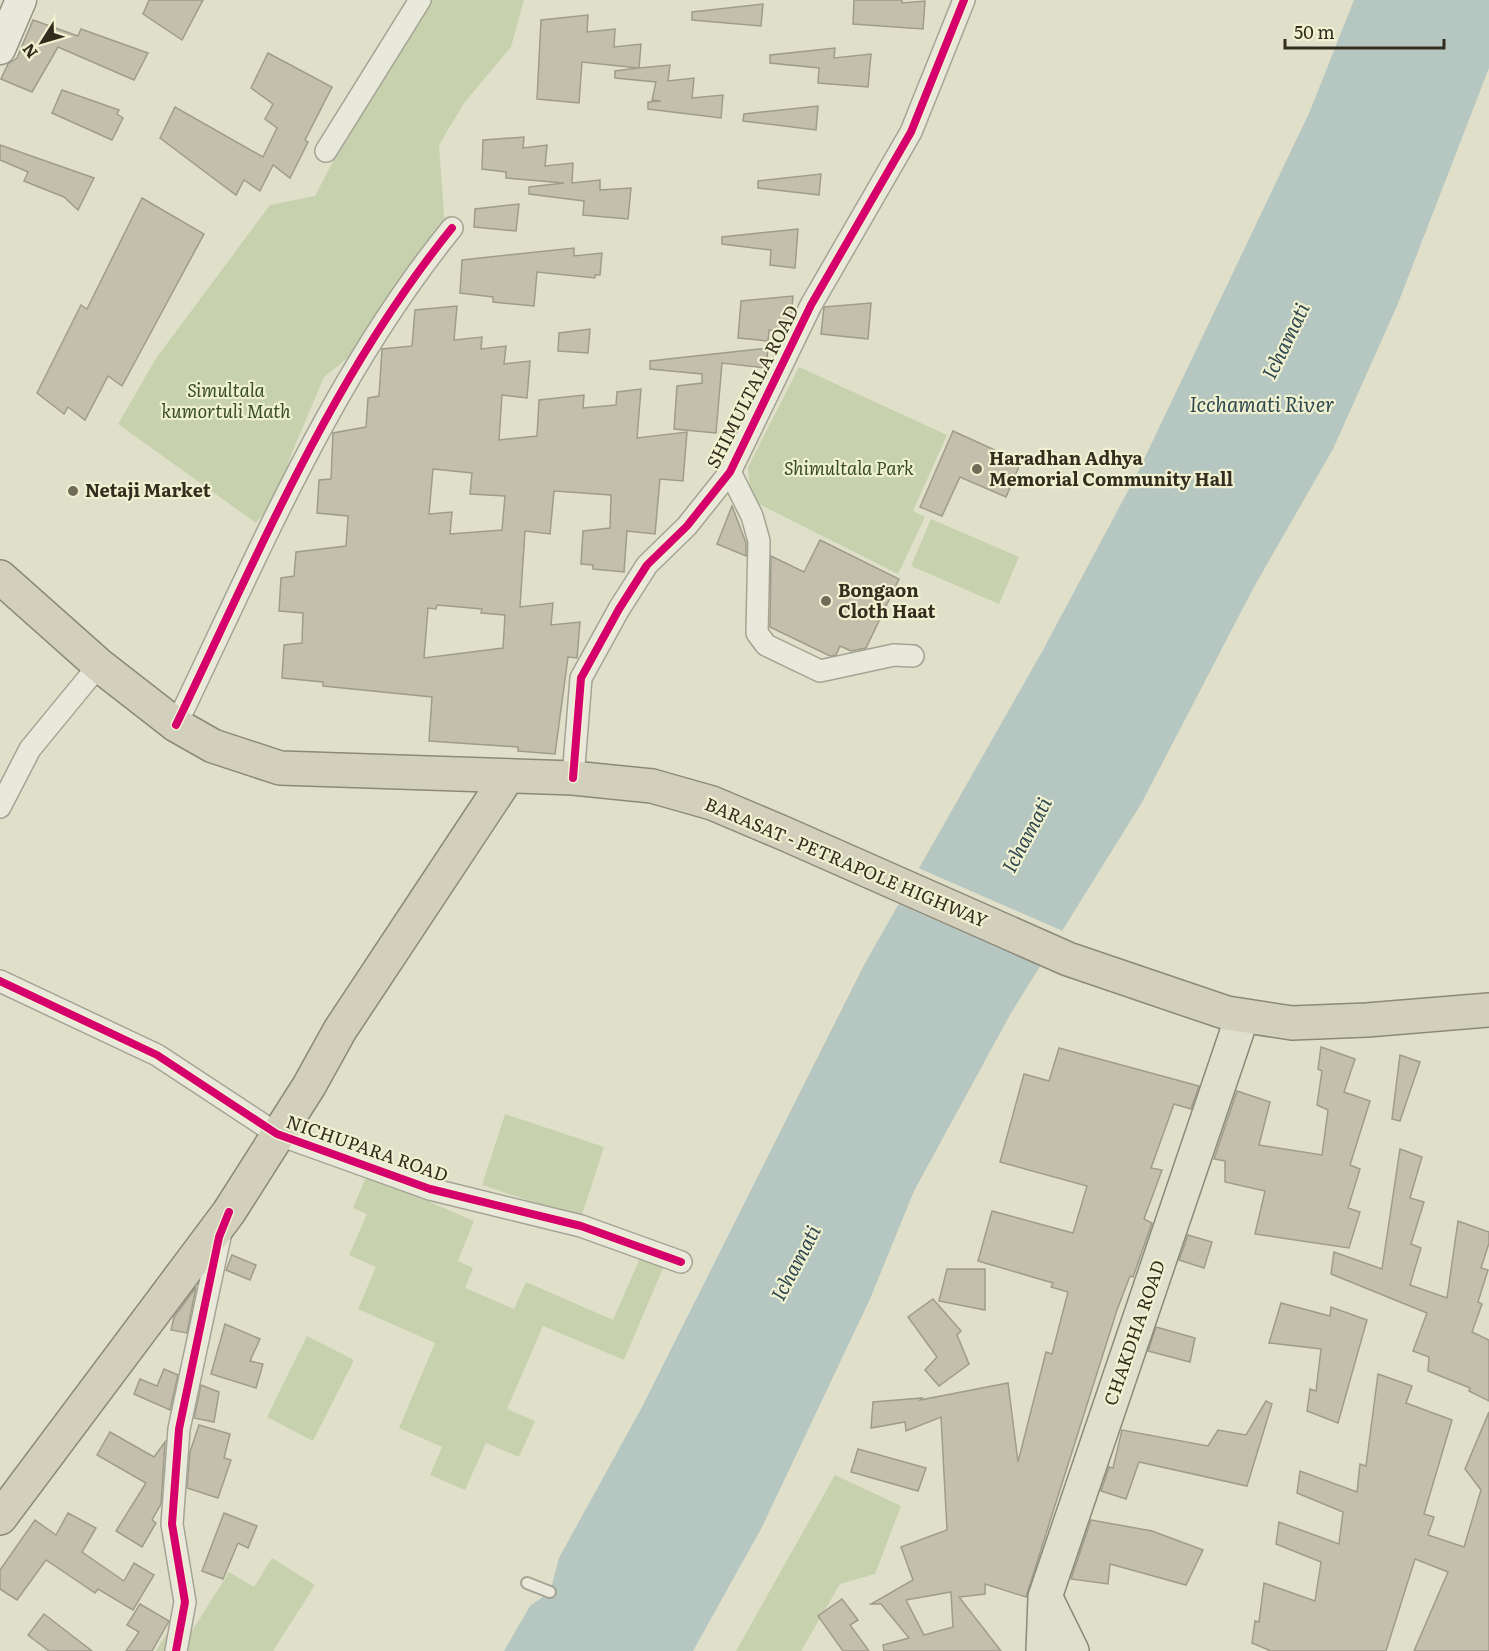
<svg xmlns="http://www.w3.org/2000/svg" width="1489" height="1651" viewBox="0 0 1489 1651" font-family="Literata,serif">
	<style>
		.green { fill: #c7d1ae }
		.water { fill: #b6c6c0 }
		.pier { fill: #e0e0ca }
		.building { fill: #c3bfac; stroke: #9f9c8a; stroke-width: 1.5; fill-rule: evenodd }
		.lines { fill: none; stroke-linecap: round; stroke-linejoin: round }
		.lane-casing { stroke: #a5a494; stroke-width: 14 }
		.street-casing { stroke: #a5a494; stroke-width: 24 }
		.secondary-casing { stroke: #959384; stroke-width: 33 }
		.primary-casing { stroke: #8a897a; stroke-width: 36 }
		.highway-casing { stroke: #8a897a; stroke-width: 36 }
		.lane { stroke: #e8e8db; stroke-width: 10 }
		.street { stroke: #e8e8db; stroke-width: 21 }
		.secondary { stroke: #e8e8db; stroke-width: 30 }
		.primary { stroke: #dfdfcd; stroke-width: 33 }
		.highway { stroke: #d2d0bc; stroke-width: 33 }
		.cycleway-casing { stroke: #f0f1d1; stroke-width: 11 }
		.cycleway { stroke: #d6006c; stroke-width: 8 }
		.poi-dot { fill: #6f6c5a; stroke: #f0f1d1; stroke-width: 2 }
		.labels { text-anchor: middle; stroke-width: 4.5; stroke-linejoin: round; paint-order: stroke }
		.street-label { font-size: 18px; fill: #322d1e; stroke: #f0f1d1 }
		.park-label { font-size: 18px; font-style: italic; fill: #374c27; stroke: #f0f1d1 }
		.poi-label { font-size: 18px; font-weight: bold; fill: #322d1e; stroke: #f0f1d1; text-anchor: start }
		.water-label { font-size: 20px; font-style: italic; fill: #2f4850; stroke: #f0f1d1 }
	</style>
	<rect width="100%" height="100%" fill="#e0e0ca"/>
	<g class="green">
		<path d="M417,0h107l-13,47 -47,56 -25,42 6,83 -81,117 -40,32 -33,78 -13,41 -22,27 -138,-99 39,-67 113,-152 45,-9z"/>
		<path d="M799,367l148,68 -34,76 12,6 -27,57 -147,-74 -3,-33z"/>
		<path d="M931,519l88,38 -20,47 -88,-38z"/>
		<path d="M505,1114l99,33 -23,71 -99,-33z"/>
		<path d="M367,1175l107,46 -16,40 15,7 -8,20 49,21 12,-27 87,38 27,-62 23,10 -39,92 -81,-34 -36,83 28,12 -16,36 -33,-14 -21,47 -35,-15 12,-28 -43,-19 36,-85 -77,-34 18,-42 -27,-12 18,-41 -14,-6z"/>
		<path d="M307,1336l47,24 -41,81 -46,-24z"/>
		<path d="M835,1475l66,31 -26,68 -35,10 -39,67h-65z"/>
		<path d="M272,1558l43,27 -42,66h-117l14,-23 17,11 42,-67 25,15z"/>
	</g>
	<path class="water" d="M1354,0h135v68l-92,238 -64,143 -79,138 -113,217 -130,209 -97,178 -44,108 -108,228 -69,124h-189l26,-45 20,-14 9,-34 83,-151 222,-442 179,-315 94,-176 173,-363z"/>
	<path class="pier" d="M916,867l149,65 -22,35 -147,-64z"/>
	<g class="building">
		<path d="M149,0h54l-21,40 -39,-26z"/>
		<path d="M854,0h48v3l23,-2 -2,28 -70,-5z"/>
		<path d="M763,4l-2,22 -69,-6v-8z"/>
		<path d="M588,15l-1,17 28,-3 -1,18 27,-3 -2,24 31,-3 -2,16 26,-3 -2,20 31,-3 -2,23 -73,-9v-7l13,-1 -9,-1 4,-18 -41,-4v-7l23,-3 -56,-6 -3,41 -42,-4 4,-79z"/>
		<path d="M33,20l45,16 3,-7 67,24 -14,27 -76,-33 -26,45 -31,-13 7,-15 9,-6z"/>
		<path d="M835,48l-1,10 37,-4 -3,33 -50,-4 1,-15 -49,-5v-8z"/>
		<path d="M268,53l64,34 -27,53 3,2 -18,36 -17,-13 -13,26 -16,-11 -8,15 -76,-57 15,-31 88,50 14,-29 -12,-9 8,-15 -22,-16z"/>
		<path d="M62,90l57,20 -2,4 6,4 -11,22 -60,-27z"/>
		<path d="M818,106l-2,24 -73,-9 1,-7z"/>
		<path d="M524,137l-1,11 24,-3 -2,21 28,-3 -1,20 28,-3v10l31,-2 -3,31 -45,-4 1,-14 -55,-7v-7l35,-4 -58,-5v-6l-24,-3 1,-29z"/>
		<path d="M0,145l94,33 -16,32 -14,-13 -40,-16 4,-9 -28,-12z"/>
		<path d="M821,174l-2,21 -61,-7v-7z"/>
		<path d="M142,198l62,36 -82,152 -14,-10 -23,44 -17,-13 -4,7 -27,-21 44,-88 6,4z"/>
		<path d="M519,204l-3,27 -42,-4 1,-18z"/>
		<path d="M798,229l-3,39 -25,-3 1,-15 -49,-6v-7z"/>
		<path d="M574,248v8l28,-3 -2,22h-5v3l-58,-6 -3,34 -41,-4v-5l-33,-4 2,-33z"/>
		<path d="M793,296l-2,22 -7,13 -15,-1 -1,11 -30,-3 3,-37z"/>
		<path d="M871,303l-3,36 -47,-5 3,-27z"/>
		<path d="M457,306l-3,34 28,-3 -1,12 25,-3 -2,18 26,-3 -3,37 -25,-3 -3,45 38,-4 2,-36 45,-5 -1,13 33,-3 1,-13 24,-3 -4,49 50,-6 -4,49 -23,-2 -5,55 -28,-3 -3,41 -31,-3v-4l-12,-1 2,-33 27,-3 1,-33 -57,-4 -4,43 -25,-3 -5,76 33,-4 -2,22 29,-3 -3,36 -9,-1 -13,97 -37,-3v-4l-89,-6 3,-44 -109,-11v-4l-41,-4 2,-33 18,-2 1,-30 -24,-2 2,-33 13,-2 2,-24 50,-6 2,-30 -31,-3 2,-33 12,-1 2,-46 33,-6 2,-29 11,-2 3,-47 30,-3 3,-36zM433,469l39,4 -2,21 35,2 -3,34 -52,4 2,-22 -23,2zM437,605l45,4 -1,4 24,2 -2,33 -79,10 4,-50 8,1z"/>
		<path d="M590,329l-2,24 -30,-2 1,-18z"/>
		<path d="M768,348l-2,20 -44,-5 -6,70 -42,-4 3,-43 25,-3v-9l-52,-5v-8z"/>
		<path d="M953,431l68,31 -15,35 -46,-20 -18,39 -22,-9z"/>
		<path d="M732,506l14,37v13l-29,-12z"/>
		<path d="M820,540l79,39 -33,69 -15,3 -11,-5 -4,9 -6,1 -60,-29 1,-71 33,16z"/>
		<path d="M1321,1047l34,12 -11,33 26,9 -20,64 10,4 -12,39 12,4 -11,36 -94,-14 10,-43 -40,-9v-21l-11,-2 23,-68 33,11 -11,43 63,10 6,-45 -11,-5 5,-34 -4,-2z"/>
		<path d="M1059,1048l140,38 -8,23 -17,-5 -23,64 11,2 -18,49 8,4 -19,54 -3,-1 -13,34 -91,287 -41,-13v10l-26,3 42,54h-117l-1,-6 26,-7 -28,-34h-10l42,-24 -12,-33 46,-17 -6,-113 -35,14 -1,-9 -34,6 2,-26 49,-4 -2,2 88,-17 10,79 28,-110 6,2 16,-62 -17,-5 2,-4 -75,-22 14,-50 81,22 14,-47 -87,-24 24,-88 25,7zM951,1592l2,35 -29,8 -18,-35z"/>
		<path d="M1400,1055l20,7 -20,59 -8,-2z"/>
		<path d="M1400,1149l22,8 -12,41 14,4 -13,42 10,4 -11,37 37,13 11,-77 31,11v11l-8,25 7,2 -10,32 4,2 -10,28 17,8v61l-20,-10 1,-3 -42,-17 1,-14 -16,-6 14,-38 -96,-39 3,-22 48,17z"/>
		<path d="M1188,1235l24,7 -8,26 -25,-8z"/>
		<path d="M232,1255l24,10 -6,15 -24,-10z"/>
		<path d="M947,1269h38v41l-46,-9z"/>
		<path d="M196,1287l-9,46 -16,-3 3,-13z"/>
		<path d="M933,1299l28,32 -4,4 12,29 -30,22 -14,-16 12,-13 -29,-40z"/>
		<path d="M1281,1303l49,13 1,-9 36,13 -29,103 -31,-12 3,-22 6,2 5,-42 -52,-6z"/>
		<path d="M225,1324l35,15 -10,22 13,3 -7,24 -45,-14z"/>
		<path d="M1156,1327l39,11 -5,24 -42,-11z"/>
		<path d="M164,1369l14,6 -8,35 -36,-16 6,-15 17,7z"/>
		<path d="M1378,1374l34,12 -6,17 46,17 -28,94 10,3 -6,18 36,12 17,-57 -16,-21 24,-57v239h-75l34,-79 -33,-13 -29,92h-115l-19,-8 3,-22 4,1 5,-39 51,18 6,-39 -45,-18 3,-22 60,22 4,-32 -46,-19 3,-22 57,21 3,-28 6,2z"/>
		<path d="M201,1385l18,7 -5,30 -20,-4z"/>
		<path d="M1266,1401l6,3 -25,82 -108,-24 -13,37 -25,-8 8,-24 4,1 9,-38 86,16 10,-16 28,5z"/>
		<path d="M199,1425l31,9 -6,24 7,2 -13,38 -31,-10 3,-36z"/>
		<path d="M110,1432l44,25 11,-15 -4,62 -9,16 4,3 -14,24 -26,-16 30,-48 -49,-28z"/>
		<path d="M858,1449l68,19 -8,23 -67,-19z"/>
		<path d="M68,1513l28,15 -14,24 42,29 10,-18 20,12 -21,35 -35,-21 -3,4 -49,-33 -29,40 -17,-11v-19l35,-50 21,15z"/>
		<path d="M224,1513l33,13 -9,22 -10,-5 -15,36 -21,-8z"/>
		<path d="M1091,1520l61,11 51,19 -17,35 -76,-21 -2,20 -37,-5z"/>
		<path d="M842,1599l16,21 -8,5 19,26h-26l-25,-35z"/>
		<path d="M140,1604l29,17 -1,2 -16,28h-26l13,-19 -12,-7z"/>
		<path d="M44,1614l48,37h-43l-21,-16z"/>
	</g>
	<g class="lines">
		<g class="lane-casing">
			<path id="lane" d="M527,1583l23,9"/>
		</g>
		<g class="street-casing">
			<g id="street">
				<path d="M326,151l94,-151"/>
				<path d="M730,472l22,44 7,25 -2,92 9,12 54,26 74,-16 19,1"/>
				<path d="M176,725c82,-170 156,-349 276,-497"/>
				<path d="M573,778l8,-100 38,-69 28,-44 40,-39 43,-54 81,-167 100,-173 53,-132"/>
				<path d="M0,807l30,-58 69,-84"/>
				<path d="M0,981l157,74 120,79 153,55 151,37 100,36"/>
				<path d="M176,1651l9,-49 -13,-78 7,-95 42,-197"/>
			</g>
		</g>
		<g class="secondary-casing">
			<path id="secondary" d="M0,49l21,-49"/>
		</g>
		<g class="primary-casing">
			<g id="primary">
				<path d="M1046,1598l26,53"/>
				<path d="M1043,1651l2,-54 197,-580"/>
			</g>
		</g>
		<g class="highway-casing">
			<g id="highway">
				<path d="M0,577l99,88 77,60 37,21 67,22 293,10 79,8 60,17 71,30 285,126 159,54 65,10 75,-3 122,-10"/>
				<path d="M0,1518l229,-306 80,-126 31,-56 168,-254"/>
			</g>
		</g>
		<use href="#lane" class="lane"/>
		<use href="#street" class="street"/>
		<use href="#secondary" class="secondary"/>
		<use href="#primary" class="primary"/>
		<use href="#highway" class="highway"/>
		<g class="cycleway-casing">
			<g id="cycleway">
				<path d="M176,725c82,-170 156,-349 276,-497"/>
				<path d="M573,778l8,-100 38,-69 28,-44 40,-39 43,-54 81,-167 100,-173 53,-132"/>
				<path d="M0,981l157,74 120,79 153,55 151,37 100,36"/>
				<path d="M176,1651l9,-49 -13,-78 7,-95 40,-192 10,-25"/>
			</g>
		</g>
		<use href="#cycleway" class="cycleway"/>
	</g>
	<g class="poi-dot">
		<circle cx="977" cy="469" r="6"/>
		<circle cx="73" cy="491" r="6"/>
		<circle cx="826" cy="601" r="6"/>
	</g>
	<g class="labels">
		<g class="street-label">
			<text transform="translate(753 387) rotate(-63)" y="6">SHIMULTALA ROAD</text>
			<text transform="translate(846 863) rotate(23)" y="6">BARASAT - PETRAPOLE HIGHWAY</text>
			<text transform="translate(367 1149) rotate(19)" y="6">NICHUPARA ROAD</text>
			<text transform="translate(1135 1333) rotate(-71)" y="6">CHAKDHA ROAD</text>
		</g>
		<g class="park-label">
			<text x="226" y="397">Simultala<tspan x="226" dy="21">kumortuli Math</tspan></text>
			<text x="849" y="475">Shimultala Park</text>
		</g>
		<g class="poi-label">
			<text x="989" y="465">Haradhan Adhya<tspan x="989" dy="21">Memorial Community Hall</tspan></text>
			<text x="85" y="497">Netaji Market</text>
			<text x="838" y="597">Bongaon<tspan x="838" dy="21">Cloth Haat</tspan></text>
		</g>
		<g class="water-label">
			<text transform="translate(1286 341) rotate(-64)" y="7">Ichamati</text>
			<text x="1262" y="412">Icchamati River</text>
			<text transform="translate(1027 835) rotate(-62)" y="7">Ichamati</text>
			<text transform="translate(796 1263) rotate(-62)" y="7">Ichamati</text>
		</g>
	</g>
	<g transform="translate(42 42) rotate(233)" stroke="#f0f1d1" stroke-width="4.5" paint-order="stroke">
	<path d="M0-4.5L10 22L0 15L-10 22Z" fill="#322d1e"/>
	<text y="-9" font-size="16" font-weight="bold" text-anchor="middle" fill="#322d1e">N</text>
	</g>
	<path d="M1285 39v9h159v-9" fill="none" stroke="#322d1e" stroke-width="3"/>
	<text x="1294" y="39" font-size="18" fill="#322d1e" stroke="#f0f1d1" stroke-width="4.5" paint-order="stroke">50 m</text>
</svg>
